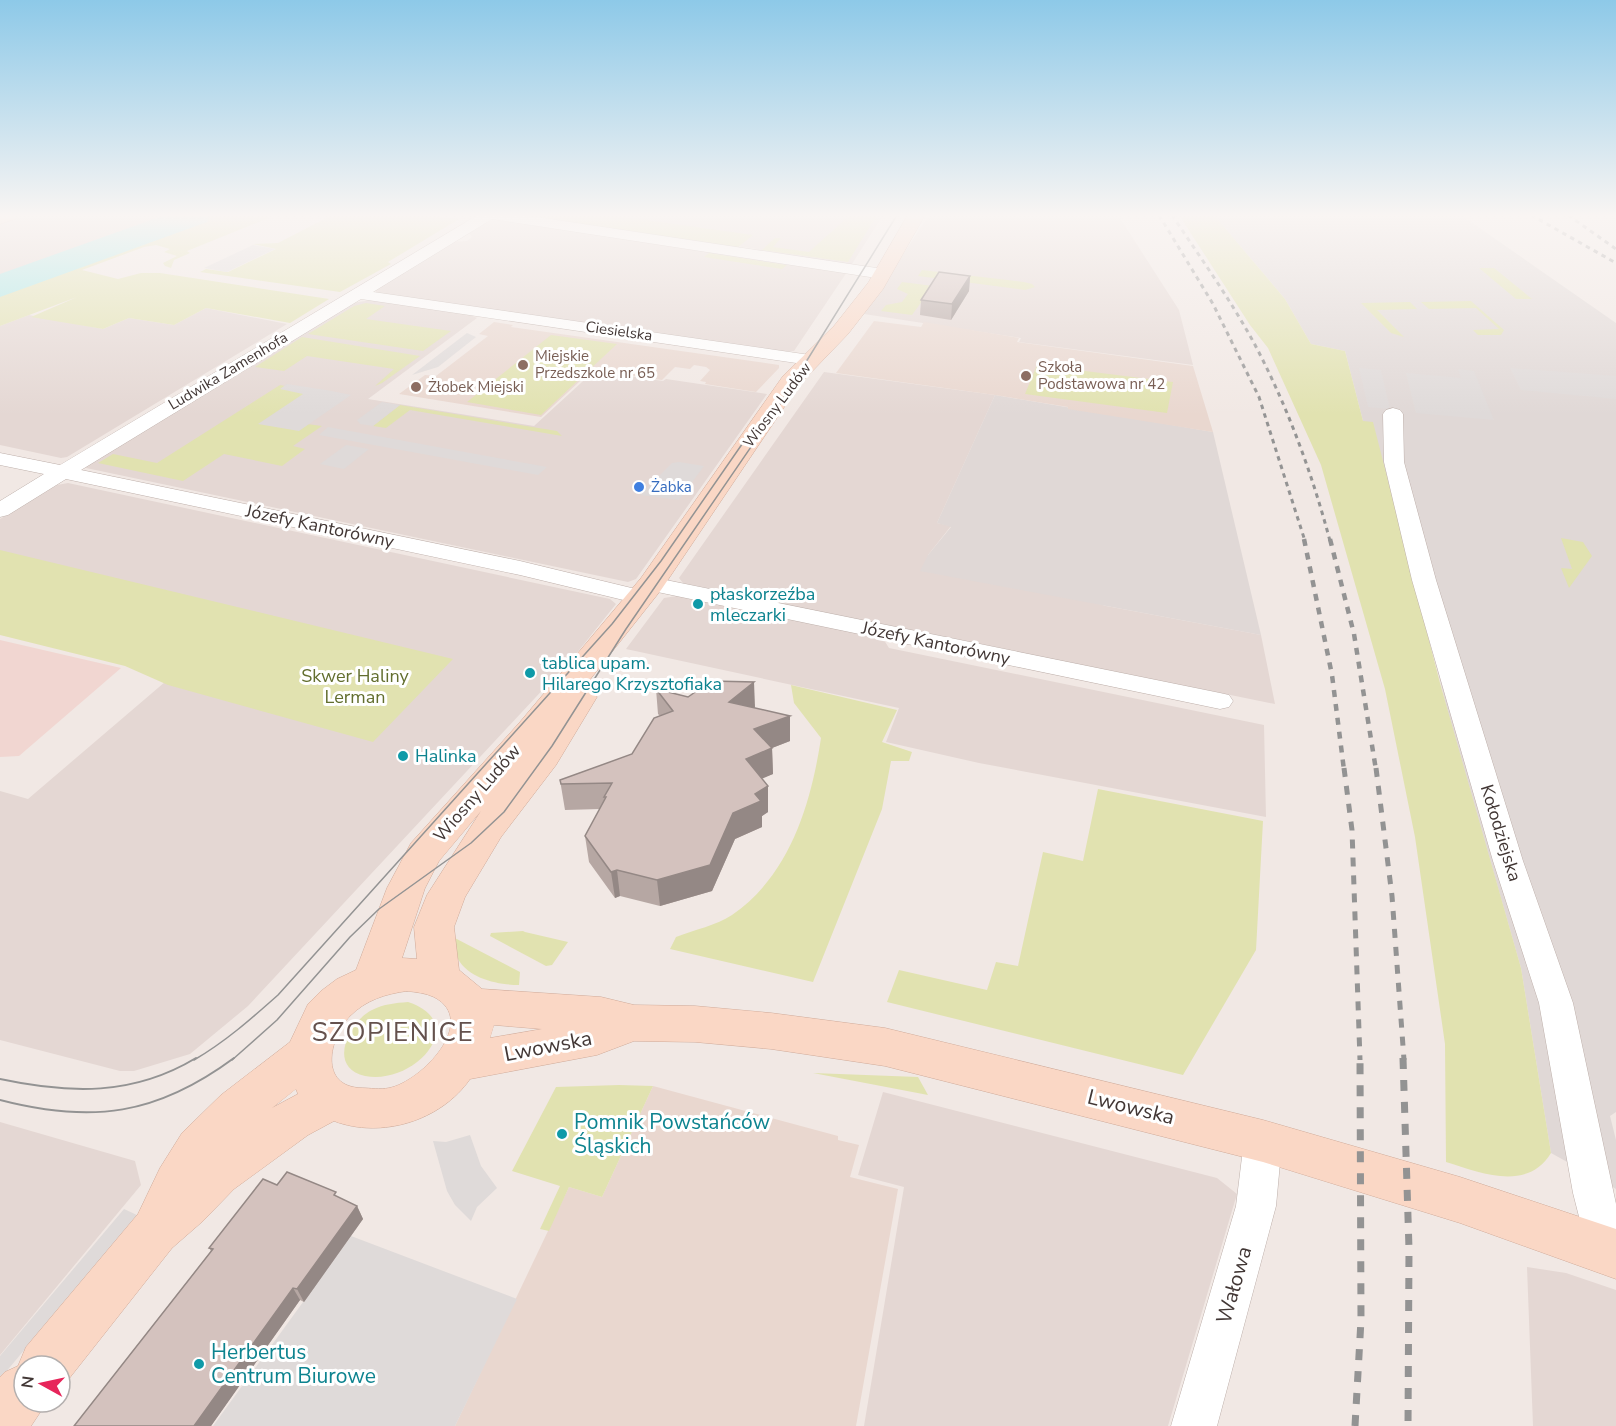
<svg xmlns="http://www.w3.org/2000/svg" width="1616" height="1426" viewBox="0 0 1616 1426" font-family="'Nunito Sans',sans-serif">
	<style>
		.residential { fill: #e4d7d3 }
		.commercial { fill: #f1d6d1 }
		.industrial { fill: #e0d8d6 }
		.education { fill: #e9d7cf }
		.green { fill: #e1e2b0 }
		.parking { fill: #dfdad9 }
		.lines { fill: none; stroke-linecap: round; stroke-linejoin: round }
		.river { fill: #a5e9e8; fill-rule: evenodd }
		.street-casing { stroke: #beb0ab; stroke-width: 1 }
		.secondary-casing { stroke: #d0ab9a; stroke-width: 1 }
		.street { fill: #fff; fill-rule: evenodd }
		.secondary { fill: #fad7c5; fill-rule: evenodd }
		.tram-far1 { stroke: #939393; stroke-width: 1.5 }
		.tram { stroke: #939393; stroke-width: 2 }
		.rail-far3 { stroke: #939393; stroke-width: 3; stroke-dasharray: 4.5 4.5; stroke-linecap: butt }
		.rail-far2 { stroke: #939393; stroke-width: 4.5; stroke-dasharray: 7 7; stroke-linecap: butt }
		.rail-far1 { stroke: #939393; stroke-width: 5; stroke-dasharray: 9 9; stroke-linecap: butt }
		.rail { stroke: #939393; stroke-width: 7; stroke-dasharray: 11 11; stroke-linecap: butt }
		.wall { fill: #b6a7a3 }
		.shaded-wall { fill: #948885 }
		.building { fill: #d4c2be; stroke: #948885; stroke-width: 1.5 }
		.education-dot { fill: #8d6e63; stroke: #fff; stroke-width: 2 }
		.shop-dot { fill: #3f7fe0; stroke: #fff; stroke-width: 2 }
		.culture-dot { fill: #0f9aa8; stroke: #fff; stroke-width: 2 }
		.labels { text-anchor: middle; stroke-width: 6; stroke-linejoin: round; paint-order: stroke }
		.far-street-label { font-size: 15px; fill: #423735; stroke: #fff }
		.far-education-label { font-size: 15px; fill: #785e54; stroke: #fff; text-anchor: start }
		.far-shop-label { font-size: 15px; fill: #366cbe; stroke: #fff; text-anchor: start }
		.street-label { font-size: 18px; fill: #423735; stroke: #fff }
		.culture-label { font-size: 18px; fill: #0d838f; stroke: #fff; text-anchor: start }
		.park-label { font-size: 18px; fill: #626e2e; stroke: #fff }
		.near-street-label { font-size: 21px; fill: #423735; stroke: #fff }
		.near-culture-label { font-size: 21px; fill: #0d838f; stroke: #fff; text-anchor: start }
		.near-quarter-label { font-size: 26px; letter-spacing: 1.5px; fill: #64514d; stroke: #fff }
	</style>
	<rect width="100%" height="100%" fill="#f1e8e4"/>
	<g class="residential">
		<path d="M0,215h185l-185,67z"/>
		<path d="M514,215h369l-31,49 -10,1 -83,-13 -2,-3z"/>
		<path d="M929,215h189l61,95 14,55 -174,-23 2,-4 -157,-24z"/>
		<path d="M499,219l348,53 -53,79h-14l-403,-57 -2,-5 77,-47 15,-1 5,-4 -3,-4 17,-10z"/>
		<path d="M372,300l95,13 10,5 -109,81 166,27 60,-55 69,10 3,-2 101,15 -131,185 -8,3 -542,-114 1,-5 265,-160z"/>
		<path d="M206,308l81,16 -220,133 -6,1 -61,-13v-119l29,-11 74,14 26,-11 45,7z"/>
		<path d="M824,372l171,23 -58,128 14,3 -23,29 178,51 155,29 14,69 -592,-121 -4,-5z"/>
		<path d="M68,483l542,116 6,5 -40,50 -328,352 -58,48 -56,17h-14l-120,-31v-249l28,8 158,-135 -186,-48v-97l57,-34z"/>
		<path d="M677,596l205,41 7,11 375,77 2,92 -287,-54 -93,-21 13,-34 -273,-59 38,-51z"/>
		<path d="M883,1092l334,86 20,16 -69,232h-304l40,-239 -46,-12z"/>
		<path d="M0,1122l135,39 6,24 -141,170z"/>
		<path d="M1527,1267l39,6 50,17v136h-83z"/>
	</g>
	<path class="commercial" d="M0,640l121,28 -102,88 -19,1z"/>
	<g class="industrial">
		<path d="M1214,215h247l155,108v789l-6,4 6,24v49l-65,-36 -30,-185 -73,-255 -30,-121 -55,-171 -18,-70 -34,-7 -26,-45z"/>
		<path d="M995,395l218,37 48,203 -341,-64 8,-16 23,-28 -14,-4z"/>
	</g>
	<g class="education">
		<path d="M874,321l47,6 3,-5 95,16 -2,4 176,24 20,66 -145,-23v-2l-73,-12 -159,-22z"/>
		<path d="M494,322l19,3 -2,2 268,38v3l-23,24 -51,-8 1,-2 -6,-1 10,-11 -4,-3 -12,-2 -4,4 -15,-2 -13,13 -70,-10 -51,47 -142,-23 26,-19 11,1 52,-40 -9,-2z"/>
		<path d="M653,1086l185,50v4l21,5 -9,32 48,12 -42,237h-401l114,-239 33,10z"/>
	</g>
	<g class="green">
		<path d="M185,215h91l-89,36 3,2 -16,7 -3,8 -6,-2 -2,-3 14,-7 -13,-4 6,-3 -14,-4 -12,2 -62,23 36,9 23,-6h19l169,26 -39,24 -84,-15 -32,17 -45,-7 -26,11 -72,-12 46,-20 -77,29v-44z"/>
		<path d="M332,215h87l40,4 -71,43 3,2 -51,28 -140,-20 6,-3 22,3 48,-23 -23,-5 25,-1z"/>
		<path d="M519,215h91l143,20 -16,13z"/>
		<path d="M850,215h27l-29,47 -86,-12 13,-12h6l-8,9 36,5z"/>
		<path d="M1179,215h35l71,84 26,45 34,7 18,70 10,1 67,261 81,285 30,185c-24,39 -70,20 -105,9l-1,-118 -30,-207 -30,-148 -64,-224 -53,-117 -18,-23z"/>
		<path d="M709,253l78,12 -5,4 -78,-12z"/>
		<path d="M1479,268h15l38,31h-16z"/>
		<path d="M922,270l102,12 8,2 3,3 -10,3 -107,-14z"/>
		<path d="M902,282l31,4 -21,29 -31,-4 5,-6 16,-3 6,-8 -11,-5z"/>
		<path d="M1471,301l33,29 -3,5h-23l-5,-5 26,-1 -23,-21 -47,1 -8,-7z"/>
		<path d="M1410,302l7,7 -40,1 27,27 -13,-4 -30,-30z"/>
		<path d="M366,303l19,3 -19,13 85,12 -28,20 -115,-17 46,-28z"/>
		<path d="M551,335l66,9 -76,71 -74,-13z"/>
		<path d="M302,337l118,19 -38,27 -7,3 19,-17 -87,-13 -23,15 -29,-4z"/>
		<path d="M1037,365l136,17 -6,31 -142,-19z"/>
		<path d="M280,385l35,7 -8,32 15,2 -29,20 12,3 -23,17 -58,-12 -41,27 -85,-18 15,-9 44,9z"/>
		<path d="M400,405l157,26 5,5 -152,-26 -24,18 -13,-2z"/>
		<path d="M1561,538l22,4 9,14 -23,32 -8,-20 11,1z"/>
		<path d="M0,550l453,109 -80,83 -205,-57 -43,-19 -125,-31z"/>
		<path d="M791,685l106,25 -15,32 30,10 -3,9h-18l-9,48 -69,173 -143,-33 6,-12c18,-7 41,-12 56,-22 58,-40 79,-111 89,-177l-27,-35z"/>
		<path d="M1098,789l165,32 -7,129 -73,125 -296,-73 12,-32 88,20 9,-28 22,4 25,-114 40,9z"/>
		<path d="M523,931l2,1 43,10 -16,23 -6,1 -56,-30 1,-3z"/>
		<path d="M451,936l69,36 -1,13c-20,0 -50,-6 -61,-26 -4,-6 -5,-16 -7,-23z"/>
		<path d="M408,1002c64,21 5,84 -43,74 -38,-8 -17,-54 7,-66 12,-6 23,-7 36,-8z"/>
		<path d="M813,1073l105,4 10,18z"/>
		<path d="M619,1085l34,1 -51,111 -33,-10 -20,44 -9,-2 20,-43 -48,-15 44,-84z"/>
	</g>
	<g class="parking">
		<path d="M253,245l22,4 -48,23 -23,-4z"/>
		<path d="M467,333l9,4 -38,30 -26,8z"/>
		<path d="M1359,368l22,2 9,39 -22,-2z"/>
		<path d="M1510,368l106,8v23l-95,-9z"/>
		<path d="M1458,369l16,2 20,49 -78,-7 -10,-40 55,5z"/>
		<path d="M287,384l45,7 19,4 -52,36 -41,-7 45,-30 -23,-5z"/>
		<path d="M382,402l18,3 -27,21 -13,-2 -3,-4z"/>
		<path d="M328,427l219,40 -9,8 -219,-40z"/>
		<path d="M346,445l23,4 -25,20 -24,-5z"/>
		<path d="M679,462l25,4 -25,34 -39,-5 32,-32z"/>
		<path d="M470,1135l11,31 16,22 -20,19 -6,14 -16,-16 -8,-14 -14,-50 13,1z"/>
		<path d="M124,1209l13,6 -137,164v-23z"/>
		<path d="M351,1236l166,63 -62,127h-242z"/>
	</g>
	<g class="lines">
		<path class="river" d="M165,215h46l-4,7 -207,75v-23z"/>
		<g class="street-casing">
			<g id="street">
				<path d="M478,215h45l360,54 8,5 -8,5 -391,-60 -119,73 437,63 6,1 3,4 -3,4 -6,1 -449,-66 -280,171 439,91 128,31 4,5 -4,5 -8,2 -120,-29 -454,-96 -58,36 -8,2v-16l44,-27 -44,-9v-12l60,12z"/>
				<path d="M1393,408l7,2 3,4 1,48 32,118 87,281 50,142 43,201v65l-7,3 -15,-6 -6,-14 -15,-59 -34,-190 -46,-142 -81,-281 -28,-118 -1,-48 3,-4z"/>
				<path d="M651,577l569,116 9,2 4,6 -4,6 -9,2 -577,-120 -4,-5 4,-5z"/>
				<path d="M1263,1124l13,5 6,12 -6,65 -59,220h-46l65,-220 8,-65 6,-12z"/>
			</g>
		</g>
		<g class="secondary-casing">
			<g id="secondary">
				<path d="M0,215h17l-2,4 -15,5z"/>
				<path d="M908,215h17l-42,74 -35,45 -49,51 -138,205 -77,97 8,3 5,7 -41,68 -55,72 -36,60 -11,30 5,43 23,19 119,8 33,8 61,1 76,7 114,15 378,92 197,57 156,52v50l-156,-56 -197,-61 -378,-96 -114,-17 -76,-7 -61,-1 -37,14 -127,24c-29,42 -89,60 -136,42l-26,14 -74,54 -31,32 -31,27 -108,137 -4,2v-21h-36v36h23l-16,24h-31v-49l5,-5 13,-6 8,-19 112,-133 22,-46 22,-35 39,-38 69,-53 18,-38 13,-13 16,-12 19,-9 31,-82 24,-45 109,-121 121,-144 142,-202 51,-50 34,-43zM481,811l-54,84 -13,32 3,32 -15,-1 23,-70 14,-27zM407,991c8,1 19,2 27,6 46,24 -13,85 -45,91 -9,2 -19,0 -27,0 -44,-1 -33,-50 -12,-72 16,-16 35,-22 57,-25zM494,1025l48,4 -52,9zM296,1089l2,5 -26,14z"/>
			</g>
		</g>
		<use href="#street" class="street"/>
		<use href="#secondary" class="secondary"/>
		<g class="tram-far1">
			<path d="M194,1060c31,-18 57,-41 84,-65l334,-371 49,-63 86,-124"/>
			<path d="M232,1060l45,-40 73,-83 29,-28 92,-66 33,-31 48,-66 74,-117 149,-217 122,-197"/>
		</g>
		<g class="tram">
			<path d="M0,1079c70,15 133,17 196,-21"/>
			<path d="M0,1100c92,24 157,15 234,-42"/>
		</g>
		<g class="rail-far3">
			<path d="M1159,215l54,89 46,93 46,144"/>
			<path d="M1172,215c28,42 58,84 82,128 33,62 58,130 76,198"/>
			<path d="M1531,215l85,48"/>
			<path d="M1568,215l48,34"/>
		</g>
		<g class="rail-far2">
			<path d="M1304,539l28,136 12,95"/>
			<path d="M1330,539l24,95 22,136"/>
		</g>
		<g class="rail-far1">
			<path d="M1344,768l8,62 8,230"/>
			<path d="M1376,768l16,128 12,164"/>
		</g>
		<g class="rail">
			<path d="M1403,1058l6,191 -1,177"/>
			<path d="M1355,1426l6,-106 -1,-262"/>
		</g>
	</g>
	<g class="wall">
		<path d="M970,276l-1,15 -18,29 -31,-5 1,-15z"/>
		<path d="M656,689l32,8 67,10 -1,1 36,33 -18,7 1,26 -12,4 7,34 -6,4v11l-27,12 -23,52 -52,15 -40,-10 -5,2 -26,-36 -4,-26 15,-27 -35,1 -5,-30 72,-26 28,-38 -2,-2z"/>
		<path d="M277,1185l61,12 19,9 6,13 -59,83 -4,-2 -89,126h-137l137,-175 -2,-3z"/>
	</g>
	<g class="shaded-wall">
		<path d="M970,276l-1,15 -18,29 1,-16z"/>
		<path d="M754,682l1,25 -25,21 -1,-26z"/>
		<path d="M790,716v25l-18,7 1,26 -26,11 -1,-26 8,-30z"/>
		<path d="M768,786v26l-6,4v11l-27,12 -23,52 -52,15 -3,-26 98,-86z"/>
		<path d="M617,870l3,26 -5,2 -4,-26z"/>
		<path d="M357,1206l6,13 -59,83 -7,-13z"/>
		<path d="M293,1288l7,12 -89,126h-17z"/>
	</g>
	<g class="building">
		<path d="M939,272l31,4 -18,28 -31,-4z"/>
		<path d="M711,681l43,1 -25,20 61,14 -36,13 18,19 -26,11 22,27 -13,8 6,7 -28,12 -23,52 -53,15 -40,-10 -6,2 -26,-36 21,-39h-2l8,-14 -51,1 -1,-4 72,-26 22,-36 19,-7 -17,-22 32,8z"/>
		<path d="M287,1172l49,20 -2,3 23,11 -60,83 -4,-1 -99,138h-120l139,-177 -4,-1 54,-69 14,6z"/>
	</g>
	<linearGradient id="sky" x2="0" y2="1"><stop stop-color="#8dc9e8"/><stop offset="0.52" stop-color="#f9f5f3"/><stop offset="1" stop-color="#f9f5f3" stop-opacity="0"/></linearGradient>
	<rect width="1616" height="415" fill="url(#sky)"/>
	<g class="education-dot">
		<circle cx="523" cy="365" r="6"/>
		<circle cx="1026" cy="376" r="6"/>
		<circle cx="416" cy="387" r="6"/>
	</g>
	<circle class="shop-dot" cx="639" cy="487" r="6"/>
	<g class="culture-dot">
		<circle cx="698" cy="604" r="6"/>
		<circle cx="530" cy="673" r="6"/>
		<circle cx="403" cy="756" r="6"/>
		<circle cx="562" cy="1134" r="6"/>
		<circle cx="199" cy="1364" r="6"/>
	</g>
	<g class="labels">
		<g class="far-street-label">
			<text transform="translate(619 331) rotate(8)" y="5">Ciesielska</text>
			<text transform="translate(228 371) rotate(-31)" y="5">Ludwika Zamenhofa</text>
			<text transform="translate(777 405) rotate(-53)" y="5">Wiosny Ludów</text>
		</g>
		<g class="far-education-label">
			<text x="535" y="361">Miejskie<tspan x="535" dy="17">Przedszkole nr 65</tspan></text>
			<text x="1038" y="372">Szkoła<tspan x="1038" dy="17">Podstawowa nr 42</tspan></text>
			<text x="428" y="392">Żłobek Miejski</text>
		</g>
		<g class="far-shop-label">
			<text x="651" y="492">Żabka</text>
		</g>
		<g class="street-label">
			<text transform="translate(320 526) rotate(12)" y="6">Józefy Kantorówny</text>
			<text transform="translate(936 643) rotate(12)" y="6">Józefy Kantorówny</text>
			<text transform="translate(477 793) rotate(-49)" y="6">Wiosny Ludów</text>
			<text transform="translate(1501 833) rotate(73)" y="6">Kołodziejska</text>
		</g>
		<g class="culture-label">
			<text x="710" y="600">płaskorzeźba<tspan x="710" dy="21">mleczarki</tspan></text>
			<text x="542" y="669">tablica upam.<tspan x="542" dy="21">Hilarego Krzysztofiaka</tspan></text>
			<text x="415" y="762">Halinka</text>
		</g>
		<g class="park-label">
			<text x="355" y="682">Skwer Haliny<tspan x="355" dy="21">Lerman</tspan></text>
		</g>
		<g class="near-street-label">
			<text transform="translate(548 1046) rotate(-11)" y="7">Lwowska</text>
			<text transform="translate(1131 1107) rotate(14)" y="7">Lwowska</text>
			<text transform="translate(1234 1285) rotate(-74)" y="7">Wałowa</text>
		</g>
		<g class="near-culture-label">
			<text x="574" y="1129">Pomnik Powstańców<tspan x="574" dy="24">Śląskich</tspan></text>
			<text x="211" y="1359">Herbertus<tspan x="211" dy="24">Centrum Biurowe</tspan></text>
		</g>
		<g class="near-quarter-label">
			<text x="393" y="1041">SZOPIENICE</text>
		</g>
	</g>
	<g transform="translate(42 1384) rotate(278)"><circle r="28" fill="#ffffff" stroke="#b3afae" stroke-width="1.5"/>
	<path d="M0-4.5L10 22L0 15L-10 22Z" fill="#e7255a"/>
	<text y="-9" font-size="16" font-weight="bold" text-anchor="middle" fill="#423735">N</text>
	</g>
</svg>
